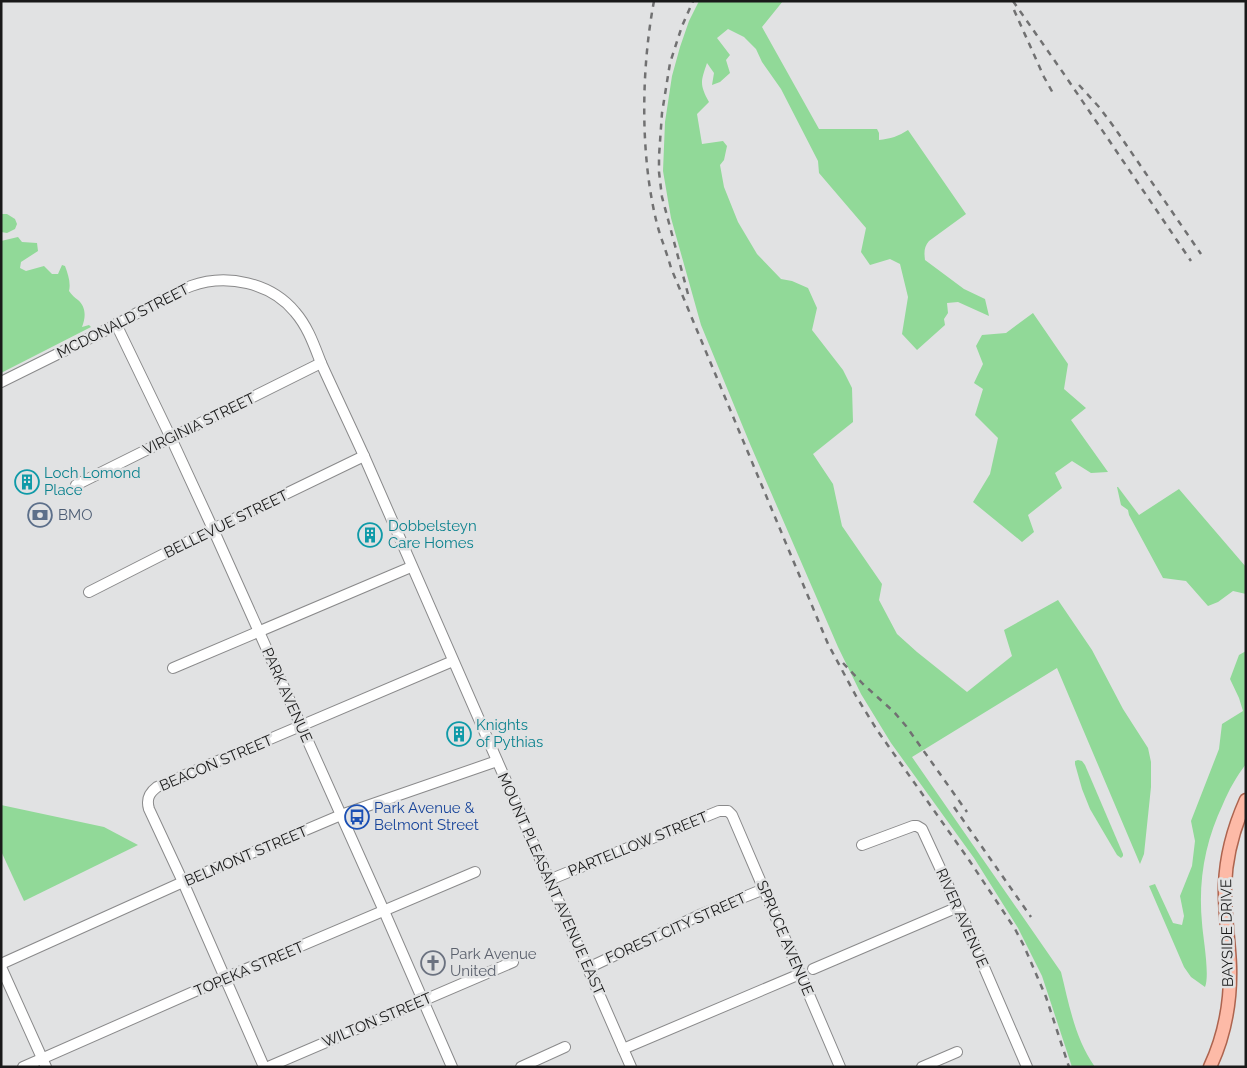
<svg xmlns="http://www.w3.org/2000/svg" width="1247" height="1068" viewBox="0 0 1247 1068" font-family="Raleway,sans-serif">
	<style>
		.green { fill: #91d998 }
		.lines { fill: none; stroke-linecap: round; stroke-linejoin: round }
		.minor-casing { stroke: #8a8a8b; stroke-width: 12 }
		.major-casing { stroke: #ad644f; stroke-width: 15 }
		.minor { stroke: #fff; stroke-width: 10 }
		.major { stroke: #fdbaa7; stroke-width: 12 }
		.rail { stroke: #717172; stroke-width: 2.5; stroke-dasharray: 6 6; stroke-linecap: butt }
		.labels { text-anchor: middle; stroke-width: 5; stroke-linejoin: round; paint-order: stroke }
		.street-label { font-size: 15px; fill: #191919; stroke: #e1e2e3 }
		.culture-label { font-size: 15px; fill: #0d838f; stroke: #e1e2e3; text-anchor: start }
		.service-label { font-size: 15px; fill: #4e5e75; stroke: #e1e2e3; text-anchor: start }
		.transit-label { font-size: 15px; fill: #164399; stroke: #e1e2e3; text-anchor: start }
		.worship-label { font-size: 15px; fill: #5b616d; stroke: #e1e2e3; text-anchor: start }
	</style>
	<rect width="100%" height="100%" fill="#e1e2e3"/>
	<g class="green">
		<path d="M699,1h84l-21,26 57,102h58l2,4v7c11,-1 20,-4 29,-10l58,84 -37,27c-5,6 -5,11 -4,19l39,29 21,10 4,17 -31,-14 -11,1 1,10 -4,6 1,6 -28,25 -15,-16 6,-37 -8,-33 -10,-5 -20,6 -9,-13 5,-24 -47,-55 -1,-12 -37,-72 -19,-27 -6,-13 -12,-12 -16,-8 -11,9 13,17 -4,5 4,13 -10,9 -8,3 2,-12 -7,-10c-6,18 -8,21 2,39l-12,12 5,30 21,-3 4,5 -3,14 -4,5 4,22 14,35 19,32 24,25 11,2 16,7 9,20 -5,22 31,40 9,18 1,34 -40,32 20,30 9,42 40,58 -3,16 18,34 20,18 50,40 45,-36 -8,-26 54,-30 34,50 31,59 25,39 3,14v25l-7,67 -4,10 -83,-196 -145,89 149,215c8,32 14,67 34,95h-23l-30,-91 -24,-48 -44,-70 -83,-115 -30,-49 -23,-47 -88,-203 -49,-119 -30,-107 -8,-47 2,-49 7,-46 8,-29 9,-26z"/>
		<path d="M1,214h6l8,5 2,5 -2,5 -8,4 -6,-1z"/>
		<path d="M18,237l4,5 15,1 1,8 -17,11 -1,6 6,3 18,-5 8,8h6l4,-9 3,1c3,8 6,17 4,25 3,4 5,6 9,9 8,7 8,17 4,27l7,-2 2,2 -90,46v-132z"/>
		<path d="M1033,313l35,51 -4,25 22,19 -15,12 37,52 -17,1 -19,-12 -17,12 7,15 -34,27 6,17 -12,10 -49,-40 17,-28 8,-36 -23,-23 8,-26 -9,-6 9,-19 -7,-18 6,-11 24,-2z"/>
		<path d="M1117,487h1l21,28 40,-26 67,78v27l-13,-3 -15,11 -10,4 -22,-25 -23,-3 -34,-63 -1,-5 -7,-5z"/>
		<path d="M1246,651v113c-10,13 -17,26 -23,40 -18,38 -25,77 -21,119 1,15 8,52 3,64l-14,-10 -7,-10 -35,-81 6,-2 18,39 9,2 2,-9 -4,-20 12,-30 3,-25 -4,-20 28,-72 3,-25 21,-13 -4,-13 -9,-19 9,-24z"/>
		<path d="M1078,760l4,1 3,4 38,89v2l-2,2 -4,-3 -27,-46 -8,-20 -7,-25v-3z"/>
		<path d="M1,805l103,22 34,18 -114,56 -23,-50z"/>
	</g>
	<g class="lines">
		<g class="minor-casing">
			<g id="minor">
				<path d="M116,324l55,114 42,91 171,382 68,156"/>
				<path d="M1,382c36,-18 73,-36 109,-54 27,-14 52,-31 81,-42 36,-13 80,-3 104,26 13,15 19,33 26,51 14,31 29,62 43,93l267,611"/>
				<path d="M76,485l245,-122"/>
				<path d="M89,592l124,-63 151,-73"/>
				<path d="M173,668l238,-101"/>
				<path d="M862,845l51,-19h4l5,3 36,78 69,160"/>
				<path d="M549,880l170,-69h9l4,4 108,252"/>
				<path d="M1,964l182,-82 158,-67 156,-54"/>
				<path d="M1,967l45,100"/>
				<path d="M588,968l114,-54 62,-25"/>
				<path d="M813,969l145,-62"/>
				<path d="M623,1049l177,-75"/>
				<path d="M23,1067l202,-89 250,-106"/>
				<path d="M264,1067l-81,-185 -34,-73c-3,-10 0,-16 8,-22l296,-126"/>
				<path d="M268,1067l245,-105"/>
				<path d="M521,1067l44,-20"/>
				<path d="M922,1067l35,-15"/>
			</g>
		</g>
		<g class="major-casing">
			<path id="major" d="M1210,1067c15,-32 21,-66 20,-101 -1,-27 -6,-54 -5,-81 1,-30 9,-58 21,-85"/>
		</g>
		<use href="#minor" class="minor"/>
		<use href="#major" class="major"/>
		<g class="rail">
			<path d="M654,1c-13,69 -14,155 3,223 4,15 10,29 14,44l157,376 28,52 21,34 92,130 46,69 9,17 22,51 23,70"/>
			<path d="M1013,1l53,76 125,184"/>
			<path d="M1014,10l30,67 10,18"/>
			<path d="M1079,85l20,22 15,20 87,127"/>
			<path d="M688,294l-26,-97 -3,-25v-16l3,-43 8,-50 12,-37 11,-25"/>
			<path d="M843,663l20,21 31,28 12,14 61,86"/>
			<path d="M954,807l77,110"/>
		</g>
	</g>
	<defs>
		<g id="building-ring" transform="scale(1.25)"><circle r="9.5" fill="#e1e2e3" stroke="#0f9aa8" stroke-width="1.5"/><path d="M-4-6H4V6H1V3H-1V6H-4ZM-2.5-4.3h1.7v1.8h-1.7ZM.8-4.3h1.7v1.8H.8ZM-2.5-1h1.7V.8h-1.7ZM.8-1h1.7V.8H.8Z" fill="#0f9aa8"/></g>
		<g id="bank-ring" transform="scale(1.25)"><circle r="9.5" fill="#e1e2e3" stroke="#5c6f8a" stroke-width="1.5"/><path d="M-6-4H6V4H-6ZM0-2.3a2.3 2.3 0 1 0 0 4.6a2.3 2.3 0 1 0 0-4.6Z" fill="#5c6f8a"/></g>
		<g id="bus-ring" transform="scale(1.25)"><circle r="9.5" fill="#e1e2e3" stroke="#1a4fb4" stroke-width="1.5"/><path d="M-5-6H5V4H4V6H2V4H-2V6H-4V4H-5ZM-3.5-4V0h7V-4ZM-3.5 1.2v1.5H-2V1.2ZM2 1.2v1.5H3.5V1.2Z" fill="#1a4fb4"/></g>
		<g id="church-ring" transform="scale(1.25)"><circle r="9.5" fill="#e1e2e3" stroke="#6b7280" stroke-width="1.5"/><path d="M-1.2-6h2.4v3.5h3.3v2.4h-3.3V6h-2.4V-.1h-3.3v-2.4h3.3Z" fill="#6b7280"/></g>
	</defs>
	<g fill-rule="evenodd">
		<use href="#building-ring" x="27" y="482"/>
		<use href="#bank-ring" x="40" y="515"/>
		<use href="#building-ring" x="370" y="535"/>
		<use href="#building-ring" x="459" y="734"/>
		<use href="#bus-ring" x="357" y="817"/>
		<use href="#church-ring" x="433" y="963"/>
	</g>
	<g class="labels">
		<g class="street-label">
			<text transform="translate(123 321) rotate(-27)" y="5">MCDONALD STREET</text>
			<text transform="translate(199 424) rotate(-26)" y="5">VIRGINIA STREET</text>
			<text transform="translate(226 524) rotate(-26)" y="5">BELLEVUE STREET</text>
			<text transform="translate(287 695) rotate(66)" y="5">PARK AVENUE</text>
			<text transform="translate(216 763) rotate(-23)" y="5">BEACON STREET</text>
			<text transform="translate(638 844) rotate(-22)" y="5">PARTELLOW STREET</text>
			<text transform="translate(246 856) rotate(-23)" y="5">BELMONT STREET</text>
			<text transform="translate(551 884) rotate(66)" y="5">MOUNT PLEASANT AVENUE EAST</text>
			<text transform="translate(962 918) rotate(66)" y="5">RIVER AVENUE</text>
			<text transform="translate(676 928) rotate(-24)" y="5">FOREST CITY STREET</text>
			<text transform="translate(1227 933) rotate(-91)" y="5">BAYSIDE DRIVE</text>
			<text transform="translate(785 938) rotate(67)" y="5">SPRUCE AVENUE</text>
			<text transform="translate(249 969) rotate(-23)" y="5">TOPEKA STREET</text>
			<text transform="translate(377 1020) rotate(-23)" y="5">WILTON STREET</text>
		</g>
		<g class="culture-label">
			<text x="44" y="478">Loch Lomond<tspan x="44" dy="17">Place</tspan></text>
			<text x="388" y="531">Dobbelsteyn<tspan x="388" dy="17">Care Homes</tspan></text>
			<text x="476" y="730">Knights<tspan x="476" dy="17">of Pythias</tspan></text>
		</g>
		<g class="service-label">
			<text x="58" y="520">BMO</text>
		</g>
		<g class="transit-label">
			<text x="374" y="813">Park Avenue &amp;<tspan x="374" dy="17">Belmont Street</tspan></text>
		</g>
		<g class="worship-label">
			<text x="450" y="959">Park Avenue<tspan x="450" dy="17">United</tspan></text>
		</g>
	</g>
	<rect width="1247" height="1068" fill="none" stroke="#191919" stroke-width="5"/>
</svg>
